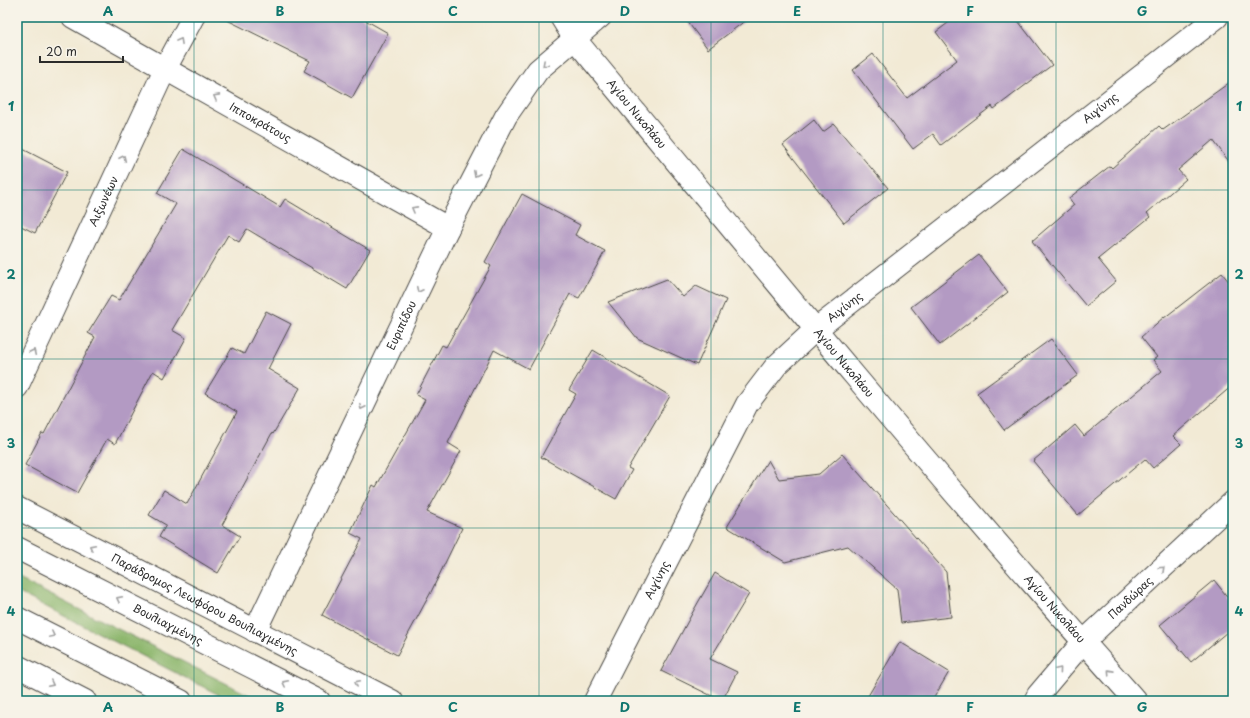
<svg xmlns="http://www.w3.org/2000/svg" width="1250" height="718" viewBox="0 0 1250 718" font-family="'Playpen Sans',sans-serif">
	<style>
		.forest { fill: #8eb76e; stroke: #5c714c }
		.building { fill: #b39ac3 }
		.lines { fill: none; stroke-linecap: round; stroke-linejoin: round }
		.minor-casing { stroke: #494844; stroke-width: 24 }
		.major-casing { stroke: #494844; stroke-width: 24 }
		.minor { stroke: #fff; stroke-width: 22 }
		.major { stroke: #fff; stroke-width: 22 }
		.oneway { stroke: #a0a0a0 }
		.grid { fill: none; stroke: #0f766e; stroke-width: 1; stroke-opacity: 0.55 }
		.labels { text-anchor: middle; stroke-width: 3.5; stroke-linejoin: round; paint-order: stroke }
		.street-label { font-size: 11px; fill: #2b2b2b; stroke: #f7f3e8 }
		.neatline { fill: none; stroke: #0f766e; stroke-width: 1.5 }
		.grid-label { font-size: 13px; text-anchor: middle; font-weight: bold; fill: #0f766e }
	</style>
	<rect width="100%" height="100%" fill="#f7f3e8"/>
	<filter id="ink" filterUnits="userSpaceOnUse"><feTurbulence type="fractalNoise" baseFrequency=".025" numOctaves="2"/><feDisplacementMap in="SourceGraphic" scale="8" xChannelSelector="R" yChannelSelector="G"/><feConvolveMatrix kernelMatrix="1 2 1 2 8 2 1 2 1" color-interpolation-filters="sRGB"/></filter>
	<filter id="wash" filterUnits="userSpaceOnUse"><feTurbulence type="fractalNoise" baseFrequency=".012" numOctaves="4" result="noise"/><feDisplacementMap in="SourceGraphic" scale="16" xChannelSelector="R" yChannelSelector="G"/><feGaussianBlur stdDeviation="0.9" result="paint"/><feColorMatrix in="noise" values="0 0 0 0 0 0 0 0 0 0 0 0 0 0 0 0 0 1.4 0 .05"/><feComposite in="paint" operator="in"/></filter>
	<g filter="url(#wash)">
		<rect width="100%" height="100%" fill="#f2ead5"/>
		<path class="forest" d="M17,578l244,123h-30l-214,-109z"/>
		<g id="blocks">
			<g class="building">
				<path d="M221,17h139l28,16 -36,65 -48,-27 6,-10z"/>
				<path d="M684,17h66l-42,32z"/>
				<path d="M956,17h59l37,48 -58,44 -2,-3 -51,39 -8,-11 -20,15 -60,-79 20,-16 34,44 50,-38 -21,-28z"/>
				<path d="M1233,80v87l-20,-27 -35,30 8,9 -39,34 3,4 -52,42 18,22 -30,25 -54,-65 42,-36 -5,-7 41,-32 2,2 47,-42 4,4z"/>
				<path d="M814,120l9,12 11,-8 54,64 -44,35 -61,-78z"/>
				<path d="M17,146l50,26 -32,61 -18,-9z"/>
				<path d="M183,149l97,58 5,-8 85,51 -23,39 -100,-60 -8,13 -11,-7 -56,95 14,8 -22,40 -11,-7 -38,73 -8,-5 -30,54 -52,-28 17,-32 2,1 51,-97 -7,-4 23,-37 8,4 57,-96 -19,-11z"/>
				<path d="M522,194l58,31 -5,10 30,16 -26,47 -9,-4 -41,75 -35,-19 -46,93 13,8 -34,61 35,16 -31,64 -34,63 -75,-40 40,-76 -12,-6 23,-48 3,2 49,-87 -9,-5 26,-50 4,2 45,-81 -6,-4z"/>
				<path d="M979,255l29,37 -68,53 -29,-38z"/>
				<path d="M1222,273l11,14v98l-60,51 8,8 -28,24 -8,-9 -67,56 -45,-54 42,-36 9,11 78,-65 -9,-11 4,-3 -16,-20 23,-20v1z"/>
				<path d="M667,279l16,18 13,-11 30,14 -29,65 -60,-27 -29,-36z"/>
				<path d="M266,311l25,13 -23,45 32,19 -27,46 -1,-1 -50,92 18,11 -22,37 -59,-36 7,-12 -17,-10 15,-25 23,14 50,-92 -32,-19 27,-45 12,6z"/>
				<path d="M1051,339l27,36 -74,55 -27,-37z"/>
				<path d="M593,350l77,46 -42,72 4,2 -16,29 -75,-42 35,-63 -7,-4z"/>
				<path d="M842,454l104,118 5,45 -50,6 -4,-34 -49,-43 -63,16 -58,-35 41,-67 11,19 40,-5z"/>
				<path d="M715,573l34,21 -39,65 27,13 -15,29 -61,-30 34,-63z"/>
				<path d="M1214,580l19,24v23l-42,35 -31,-37z"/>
				<path d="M900,642l49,30 -17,29h-67z"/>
			</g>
		</g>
	</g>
	<g filter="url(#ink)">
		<use href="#blocks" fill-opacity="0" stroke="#494844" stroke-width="1"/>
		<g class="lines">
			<g class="minor-casing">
				<g id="minor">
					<path id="s1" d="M73,17l375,211"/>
					<path id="s2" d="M561,17l13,21c185,224 369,447 562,663"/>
					<path id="s3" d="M17,387l148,-318 28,-52"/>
					<path id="s4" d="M17,508l375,193"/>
					<path id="s5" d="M255,631l193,-403 58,-112 32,-46 62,-53"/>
					<path d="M17,666l68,35"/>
					<path id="s6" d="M595,701l152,-297 29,-38 39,-36 402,-313"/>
					<path id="s7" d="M1035,701l3,-6 45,-53 150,-140"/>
				</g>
			</g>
			<g class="major-casing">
				<g id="major">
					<path id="s8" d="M17,548l302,153"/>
					<path d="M17,618l164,83"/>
				</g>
			</g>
			<use href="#minor" class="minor"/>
			<use href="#major" class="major"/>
		</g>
		<defs><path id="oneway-chevron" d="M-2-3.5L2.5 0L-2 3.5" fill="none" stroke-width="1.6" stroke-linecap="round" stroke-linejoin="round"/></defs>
		<g class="oneway">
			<use href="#oneway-chevron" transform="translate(180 41) rotate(-61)"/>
			<use href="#oneway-chevron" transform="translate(545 64) rotate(138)"/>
			<use href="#oneway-chevron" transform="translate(216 97) rotate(-151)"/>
			<use href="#oneway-chevron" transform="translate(123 158) rotate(-65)"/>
			<use href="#oneway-chevron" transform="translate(476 174) rotate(117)"/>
			<use href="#oneway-chevron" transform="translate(414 209) rotate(-151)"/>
			<use href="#oneway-chevron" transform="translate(419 290) rotate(116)"/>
			<use href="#oneway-chevron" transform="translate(33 352) rotate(-65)"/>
			<use href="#oneway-chevron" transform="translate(362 407) rotate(116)"/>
			<use href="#oneway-chevron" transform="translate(92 547) rotate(-153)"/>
			<use href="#oneway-chevron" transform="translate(1162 569) rotate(-43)"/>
			<use href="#oneway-chevron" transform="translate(119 599) rotate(-153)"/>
			<use href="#oneway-chevron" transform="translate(52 635) rotate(27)"/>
			<use href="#oneway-chevron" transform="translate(1059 670) rotate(-50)"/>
			<use href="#oneway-chevron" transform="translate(1110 672) rotate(-132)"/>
			<use href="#oneway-chevron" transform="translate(285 683) rotate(-153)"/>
			<use href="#oneway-chevron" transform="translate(357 683) rotate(-153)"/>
			<use href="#oneway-chevron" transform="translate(51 684) rotate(27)"/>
		</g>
	</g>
	<path class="grid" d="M194,17v684M367,17v684M539,17v684M711,17v684M883,17v684M1056,17v684M17,190h1216M17,359h1216M17,528h1216"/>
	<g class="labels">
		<g class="street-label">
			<text dy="4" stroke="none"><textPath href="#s6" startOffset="796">Αιγίνης</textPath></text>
			<text dy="4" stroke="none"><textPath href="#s2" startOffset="123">Αγίου Νικολάου</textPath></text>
			<text dy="4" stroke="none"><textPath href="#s1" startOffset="215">Ιπποκράτους</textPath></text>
			<text dy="4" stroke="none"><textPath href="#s3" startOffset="205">Αιξωνέων</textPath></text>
			<text dy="4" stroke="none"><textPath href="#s6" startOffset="472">Αιγίνης</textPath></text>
			<text dy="4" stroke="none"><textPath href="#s5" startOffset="339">Ευριπίδου</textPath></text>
			<text dy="4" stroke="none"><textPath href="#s2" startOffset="447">Αγίου Νικολάου</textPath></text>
			<text dy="4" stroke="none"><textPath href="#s6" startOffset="136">Αιγίνης</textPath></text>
			<text dy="4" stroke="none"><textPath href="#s7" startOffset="141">Πανδώρας</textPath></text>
			<text dy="4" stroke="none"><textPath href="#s4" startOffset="211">Παράδρομος Λεωφόρου Βουλιαγμένης</textPath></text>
			<text dy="4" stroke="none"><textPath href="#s2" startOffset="771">Αγίου Νικολάου</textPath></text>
			<text dy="4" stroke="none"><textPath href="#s8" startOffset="169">Βουλιαγμένης</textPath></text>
		</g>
	</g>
	<rect width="1250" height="718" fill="none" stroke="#f7f3e8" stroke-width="44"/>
	<path d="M40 56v6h83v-6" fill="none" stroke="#2b2b2b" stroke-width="2"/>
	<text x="46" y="56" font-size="12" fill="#2b2b2b" stroke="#f7f3e8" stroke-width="3" paint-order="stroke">20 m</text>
	<rect x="22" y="22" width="1206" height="674" class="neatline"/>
	<g class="grid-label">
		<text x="108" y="16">A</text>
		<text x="280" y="16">B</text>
		<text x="453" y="16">C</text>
		<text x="625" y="16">D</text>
		<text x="797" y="16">E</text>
		<text x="970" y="16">F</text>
		<text x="1142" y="16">G</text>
		<text x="11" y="111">1</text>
		<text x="1239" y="111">1</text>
		<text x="11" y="279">2</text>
		<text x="1239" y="279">2</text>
		<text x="11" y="448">3</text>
		<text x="1239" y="448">3</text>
		<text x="11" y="616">4</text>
		<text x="1239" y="616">4</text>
		<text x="108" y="712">A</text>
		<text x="280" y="712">B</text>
		<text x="453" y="712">C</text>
		<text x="625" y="712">D</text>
		<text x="797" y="712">E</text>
		<text x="970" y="712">F</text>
		<text x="1142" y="712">G</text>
	</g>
</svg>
